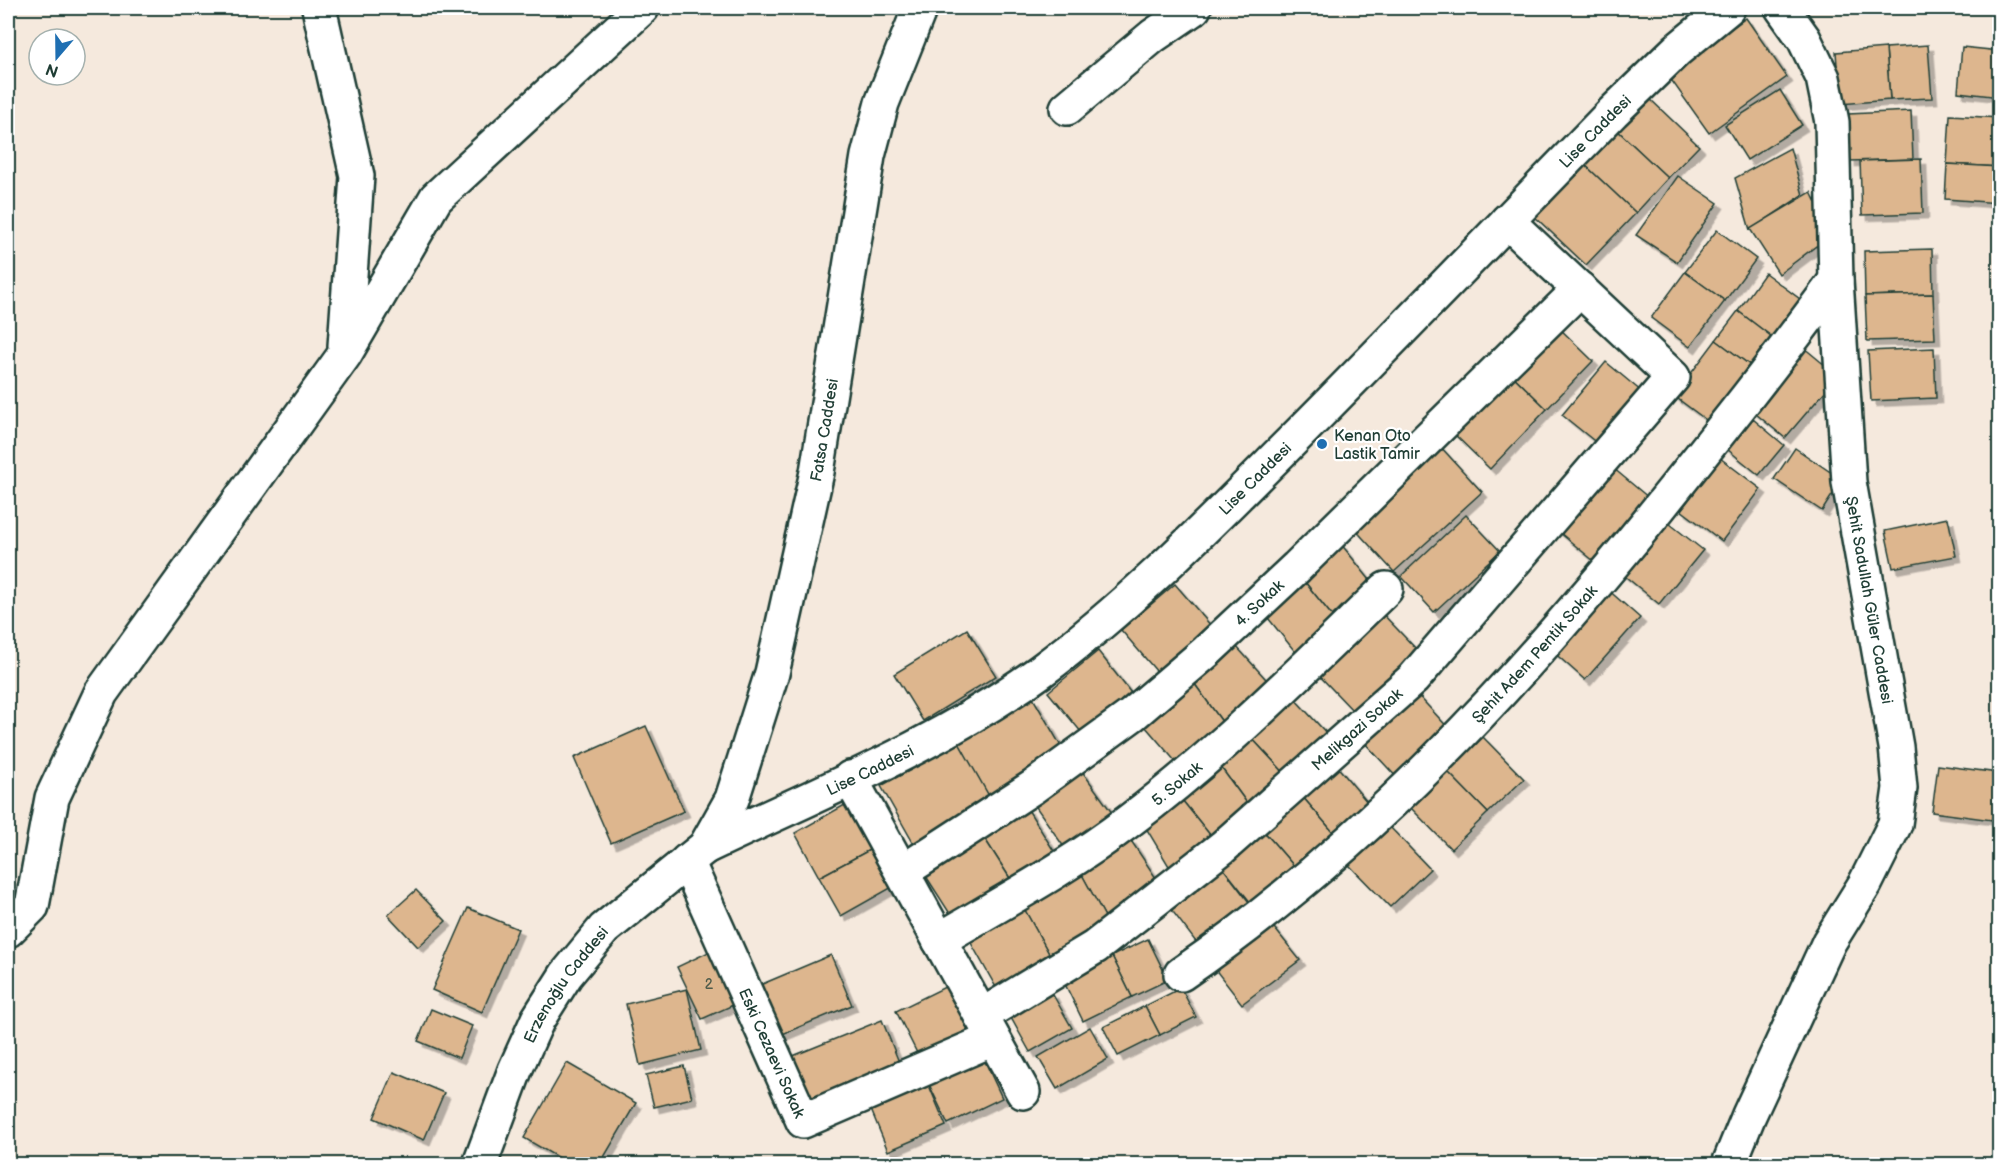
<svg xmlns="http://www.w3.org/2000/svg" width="2007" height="1172" viewBox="0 0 2007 1172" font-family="'Balsamiq Sans',sans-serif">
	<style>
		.building { fill: #ddb68e; stroke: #1f3d34; stroke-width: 1.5; filter: url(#shadow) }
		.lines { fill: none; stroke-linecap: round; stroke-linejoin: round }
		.minor-casing { stroke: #1f3d34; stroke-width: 38 }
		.tertiary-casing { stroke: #1f3d34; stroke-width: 38 }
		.secondary-casing { stroke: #1f3d34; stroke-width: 38 }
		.minor { stroke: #fff; stroke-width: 33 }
		.tertiary { stroke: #fff; stroke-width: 33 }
		.secondary { stroke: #fff; stroke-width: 33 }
		.poi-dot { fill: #1f6fb2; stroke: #fff; stroke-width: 2 }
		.labels { text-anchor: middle; stroke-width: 4.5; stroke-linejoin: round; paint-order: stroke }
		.number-label { font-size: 14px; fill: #4e5b4a }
		.street-label { font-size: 16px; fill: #1f3d34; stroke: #fff }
		.poi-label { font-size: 16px; fill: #1f3d34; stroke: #fff; text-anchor: start }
	</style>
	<defs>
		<filter id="shadow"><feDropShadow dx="5.5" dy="5.5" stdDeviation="0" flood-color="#0004"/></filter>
	</defs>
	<rect width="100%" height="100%" fill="#f5e9dd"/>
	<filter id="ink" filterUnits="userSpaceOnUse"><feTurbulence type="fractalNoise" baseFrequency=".0167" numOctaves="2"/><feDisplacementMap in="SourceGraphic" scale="12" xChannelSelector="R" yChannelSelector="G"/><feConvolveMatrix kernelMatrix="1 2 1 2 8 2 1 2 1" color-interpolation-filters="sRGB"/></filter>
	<g filter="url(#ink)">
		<g class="building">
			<path d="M1746,18l41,59 -78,56 -42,-59z"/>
			<path d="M1928,45l4,53 -42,2 -4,-52z"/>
			<path d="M1962,47l38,4v46l-42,-5z"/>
			<path d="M1886,48l4,52 -50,4 -4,-52z"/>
			<path d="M1780,90l22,35 -55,35 -22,-35z"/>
			<path d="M1648,97l51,49 -31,32 -51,-48z"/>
			<path d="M1911,111l2,48 -63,2 -2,-47z"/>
			<path d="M1950,115l50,3v49l-53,-3z"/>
			<path d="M1617,130l51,48 -32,35 -52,-49z"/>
			<path d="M1790,148l13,47 -53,35 -15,-52z"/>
			<path d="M1921,159l2,54 -61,2 -2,-54z"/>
			<path d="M1584,164l52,49 -50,52 -52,-49z"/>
			<path d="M1947,164l53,3v36l-55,-4z"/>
			<path d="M1678,176l40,27 -41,59 -41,-27z"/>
			<path d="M1811,192l10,21 -1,30 -41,31 -29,-45z"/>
			<path d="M1717,230l39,29 -31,42 -40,-29z"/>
			<path d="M1932,249l1,45 -68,2 -1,-45z"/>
			<path d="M1685,272l40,29 -35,46 -39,-29z"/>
			<path d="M1765,273l39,29 -28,38 -38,-29z"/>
			<path d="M1933,294l2,45 -68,2 -2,-45z"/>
			<path d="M1738,311l38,29 -21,29 -39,-29z"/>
			<path d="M1554,323l39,38 -46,48 -39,-38z"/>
			<path d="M1716,340l39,29 -42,56 -39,-29z"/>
			<path d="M1803,347l35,29 -53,62 -35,-29z"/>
			<path d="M1934,348l2,50 -65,3 -3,-50z"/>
			<path d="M1606,362l36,30 -44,52 -36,-29z"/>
			<path d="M1508,371l39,38 -57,60 -39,-38z"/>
			<path d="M1747,414l37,31 -25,30 -37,-30z"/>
			<path d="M1439,445l43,47 -88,80 -43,-47z"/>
			<path d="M1795,448l47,32 -20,31 -48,-32z"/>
			<path d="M1720,458l41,31 -39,52 -41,-31z"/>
			<path d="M1607,463l42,35 -54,64 -42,-35z"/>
			<path d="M1466,515l34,36 -66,61 -33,-36z"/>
			<path d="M1948,518l8,38 -63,12 -8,-37z"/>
			<path d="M1665,520l38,30 -44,54 -38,-31z"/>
			<path d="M1341,544l37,46 -41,32 -37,-46z"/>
			<path d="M1300,576l37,46 -40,32 -37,-46z"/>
			<path d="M1175,584l37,43 -54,46 -37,-43z"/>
			<path d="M1606,588l34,30 -55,62 -34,-30z"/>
			<path d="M1378,609l41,43 -65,60 -41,-43z"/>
			<path d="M967,629l29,47 -73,45 -29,-47z"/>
			<path d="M1236,646l38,42 -46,42 -34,-47z"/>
			<path d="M1098,651l33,42 -49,40 -34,-41z"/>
			<path d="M1194,683l34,47 -46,39 -37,-43z"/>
			<path d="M1415,692l37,40 -52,49 -37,-40z"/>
			<path d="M1291,695l40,43 -43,39 -40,-43z"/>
			<path d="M1033,698l32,55 -73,51 -33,-61z"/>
			<path d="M646,726l38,85 -73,32 -37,-85z"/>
			<path d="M1248,734l40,43 -36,33 -35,-48z"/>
			<path d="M1483,737l41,42 -36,34 -41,-42z"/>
			<path d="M959,743l34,60 -78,43 -34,-60z"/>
			<path d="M1217,762l35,48 -37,31 -37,-46z"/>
			<path d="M1336,765l37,44 -34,30 -38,-44z"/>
			<path d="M1938,765l60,8 -6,47 -60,-8z"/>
			<path d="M1082,771l33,46 -49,33 -32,-46z"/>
			<path d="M1447,771l41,42 -37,36 -41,-42z"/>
			<path d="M1178,795l37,46 -42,32 -30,-50z"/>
			<path d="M1301,795l38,44 -40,33 -38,-44z"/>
			<path d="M850,802l25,45 -56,30 -24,-44z"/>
			<path d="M1027,808l30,48 -44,27 -30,-47z"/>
			<path d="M1390,827l40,42 -40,38 -41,-42z"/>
			<path d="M1261,828l38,44 -44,36 -35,-44z"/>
			<path d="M983,836l30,47 -59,37 -30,-47z"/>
			<path d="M1130,839l32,48 -52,39 -30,-55z"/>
			<path d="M875,847l21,38 -55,31 -22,-39z"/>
			<path d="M1220,864l35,46 -53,40 -35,-46z"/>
			<path d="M1080,871l30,55 -58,33 -31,-56z"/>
			<path d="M416,890l30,31 -28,26 -30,-32z"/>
			<path d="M1021,903l31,56 -55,30 -31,-55z"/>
			<path d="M468,908l50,21 -36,83 -50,-22z"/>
			<path d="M1271,924l29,36 -58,44 -28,-36z"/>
			<path d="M1148,939l20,41 -36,17 -20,-41z"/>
			<path d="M715,949l25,53 -38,17 -25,-52z"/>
			<path d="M831,955l21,50 -72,30 -20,-50z"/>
			<path d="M1112,956l20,41 -49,24 -20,-41z"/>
			<path d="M949,985l26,52 -53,26 -26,-52z"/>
			<path d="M1181,988l15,29 -36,18 -15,-29z"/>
			<path d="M687,989l14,61 -61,15 -14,-61z"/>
			<path d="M1052,993l20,35 -42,24 -20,-36z"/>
			<path d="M1145,1006l15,29 -42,21 -15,-29z"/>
			<path d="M431,1009l41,17 -13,32 -41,-17z"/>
			<path d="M882,1020l21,52 -93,38 -22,-52z"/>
			<path d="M1090,1027l18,32 -51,30 -19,-32z"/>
			<path d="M981,1053l21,45 -54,26 -22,-46z"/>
			<path d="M567,1063l69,40 -36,61h-31l-45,-26z"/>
			<path d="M684,1066l8,32 -38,9 -8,-32z"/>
			<path d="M394,1072l50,21 -20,47 -50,-22z"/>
			<path d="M925,1076l21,50 -58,25 -21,-51z"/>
		</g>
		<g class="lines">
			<g class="minor-casing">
				<g id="minor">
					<path d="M319,8l38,168 -12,170"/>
					<path d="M1067,108l86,-72 41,-28"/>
					<path id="s1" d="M687,861l116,260 190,-82"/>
					<path id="s2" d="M902,872l131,-85 99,-72 74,-63 91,-85 283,-278"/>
					<path d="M8,930l24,-24 20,-108 49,-105 244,-339 91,-156 206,-190"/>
					<path id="s3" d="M939,940c64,-38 130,-73 190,-119 92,-69 174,-152 257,-232"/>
					<path id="s4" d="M1181,974c185,-127 337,-292 478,-466 60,-75 120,-150 177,-228"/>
					<path id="s5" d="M981,1016l114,-69 128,-100 190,-168 260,-302 -166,-156"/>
				</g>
			</g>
			<g class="tertiary-casing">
				<g id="tertiary">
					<path d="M850,778l173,314"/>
					<path id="s6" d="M705,847c113,-54 234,-102 336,-176 89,-66 167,-146 245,-224 110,-110 218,-223 327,-335l64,-62 51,-42"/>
					<path d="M1729,1164l20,-49 80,-173 36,-58 30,-60 5,-36 -4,-41 -47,-265 -13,-202 -4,-158 -9,-44 -19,-39 -22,-31"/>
				</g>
			</g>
			<g class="secondary-casing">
				<g id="secondary">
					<path id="s7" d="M480,1164l35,-94 23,-51 28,-44 38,-46 101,-82 27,-48 40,-126 45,-201 51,-316 14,-53 38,-95"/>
				</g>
			</g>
			<use href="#minor" class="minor"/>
			<use href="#tertiary" class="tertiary"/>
			<use href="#secondary" class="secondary"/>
		</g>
	</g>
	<circle class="poi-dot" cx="1322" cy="444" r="6"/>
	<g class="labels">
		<g class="number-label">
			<text x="709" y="989">2</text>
		</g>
		<g class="street-label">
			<text dy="6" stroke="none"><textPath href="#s6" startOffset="1154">Lise Caddesi</textPath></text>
			<text dy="6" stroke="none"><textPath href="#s7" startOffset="834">Fatsa Caddesi</textPath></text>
			<text dy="6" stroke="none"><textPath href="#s6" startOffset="668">Lise Caddesi</textPath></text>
			<text transform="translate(1870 600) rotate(80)" y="6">Şehit Sadullah Güler Caddesi</text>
			<text dy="6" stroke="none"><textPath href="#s2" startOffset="448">4. Sokak</textPath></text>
			<text dy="6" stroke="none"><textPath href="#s4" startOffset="478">Şehit Adem Pentik Sokak</textPath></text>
			<text dy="6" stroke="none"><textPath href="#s5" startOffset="474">Melikgazi Sokak</textPath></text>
			<text dy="6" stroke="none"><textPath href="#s6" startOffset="182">Lise Caddesi</textPath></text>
			<text dy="6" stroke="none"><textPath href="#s3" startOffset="285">5. Sokak</textPath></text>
			<text dy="6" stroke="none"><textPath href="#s7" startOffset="200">Erzenoğlu Caddesi</textPath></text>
			<text dy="6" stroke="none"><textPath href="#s1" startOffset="210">Eski Cezaevi Sokak</textPath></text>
		</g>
		<g class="poi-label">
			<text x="1334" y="441">Kenan Oto<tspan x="1334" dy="18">Lastik Tamir</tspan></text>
		</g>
	</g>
	<rect width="2007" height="1172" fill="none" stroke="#fff" stroke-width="30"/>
	<rect x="15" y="15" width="1977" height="1142" fill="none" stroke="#1f3d34" stroke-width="2" filter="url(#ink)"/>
	<g transform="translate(57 57) rotate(200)"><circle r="28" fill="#ffffff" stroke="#a5b1ae" stroke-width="1.5"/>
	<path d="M0-4.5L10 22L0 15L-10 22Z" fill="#1f6fb2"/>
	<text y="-9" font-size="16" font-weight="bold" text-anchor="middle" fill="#1f3d34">N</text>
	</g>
</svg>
